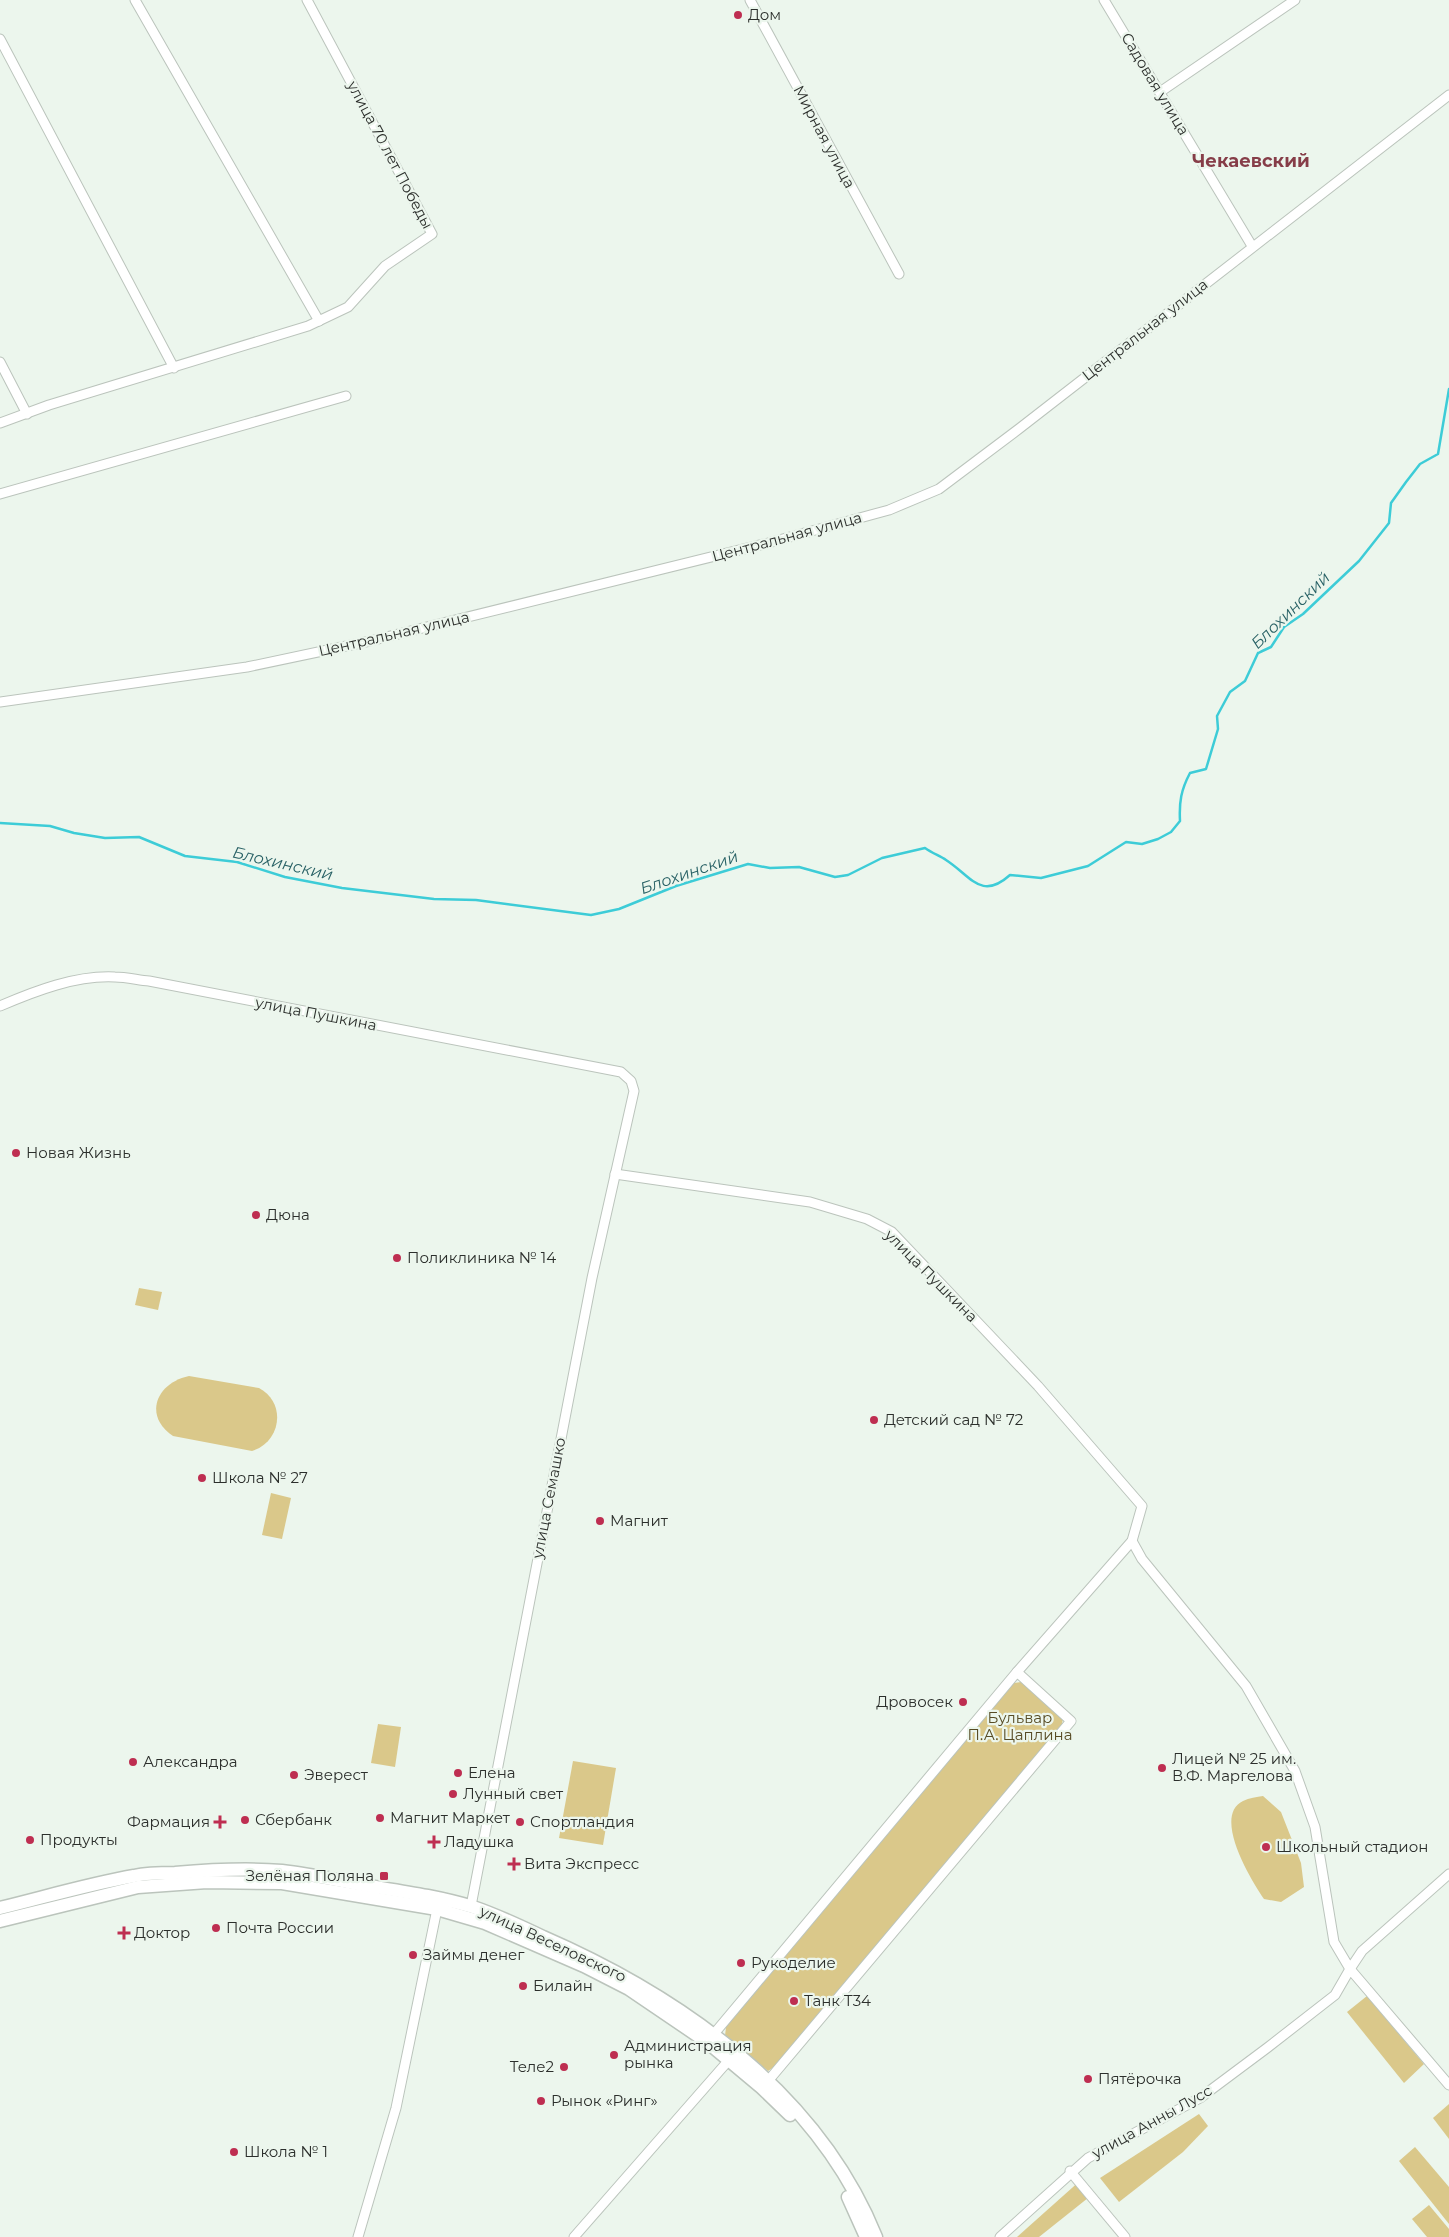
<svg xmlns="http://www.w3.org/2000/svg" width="1449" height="2237" viewBox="0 0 1449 2237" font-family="Montserrat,sans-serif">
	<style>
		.green { fill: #dac88a }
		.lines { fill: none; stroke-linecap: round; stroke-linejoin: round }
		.stream { stroke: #3dccd7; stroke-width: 2.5 }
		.street-casing { stroke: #bbc4bc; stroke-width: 11 }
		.secondary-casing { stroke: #bbc4bc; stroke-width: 15 }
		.street { stroke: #fff; stroke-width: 9 }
		.secondary { stroke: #fff; stroke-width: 12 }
		.poi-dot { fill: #be2e51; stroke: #ecf6ed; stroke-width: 2 }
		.labels { text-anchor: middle; stroke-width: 4.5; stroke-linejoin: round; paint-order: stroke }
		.poi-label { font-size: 15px; fill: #2c2f2c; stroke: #ecf6ed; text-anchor: start }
		.street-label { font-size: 15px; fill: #2c2f2c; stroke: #ecf6ed }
		.park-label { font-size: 15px; fill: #574b24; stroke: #ecf6ed }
		.water-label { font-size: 16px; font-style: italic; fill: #286165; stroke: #ecf6ed }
		.quarter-label { font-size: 18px; font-weight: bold; fill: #863d48; stroke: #ecf6ed }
	</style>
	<rect width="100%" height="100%" fill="#ecf6ed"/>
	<g class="green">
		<path d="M139,1288l23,4 -4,18 -23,-5z"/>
		<path d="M189,1376l70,12c28,15 22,54 -7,63l-79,-15c-30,-20 -17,-53 16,-60z"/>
		<path d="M271,1493l20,5 -9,41 -20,-4z"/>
		<path d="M1021,1682l42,37 -2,9 -287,339 -6,4 -43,-35 1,-9 288,-344z"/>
		<path d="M378,1724l23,3 -6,40 -24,-4z"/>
		<path d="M573,1761l43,7 -13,77 -44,-7z"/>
		<path d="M1263,1796l18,16 20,51 3,24 -23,15 -17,-3c-13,-19 -52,-83 -21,-98 6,-3 14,-4 20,-5z"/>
		<path d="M1367,1996l57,68 -20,19 -57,-71z"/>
		<path d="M1449,2104v35l-16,-21z"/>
		<path d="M1199,2114l9,12 -25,26 -64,50 -19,-24z"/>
		<path d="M1415,2147l34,40v37l-50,-63z"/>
		<path d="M1082,2179l11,15 -54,43h-22z"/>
		<path d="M1429,2205l20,24v8h-22l-15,-18z"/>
	</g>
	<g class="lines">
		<path class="stream" d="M0,823l50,3 24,7 31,5 34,-1 46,19 52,6 48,15 57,11 92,11 42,1 115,15 28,-6 57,-23 72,-22 22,4 29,-1 36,10 13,-2 34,-17 43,-10c7,5 15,8 21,12 25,16 35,41 64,15l31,3 47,-12 38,-24 16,2 16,-5 13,-7 9,-11c-1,-19 1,-31 10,-48l16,-4 12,-40 -1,-13 13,-24 15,-11 13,-28 13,-6 13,-20 19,-13 56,-53 30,-38 2,-20 15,-21 14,-18 18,-10 11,-65"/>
		<g class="street-casing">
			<g id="street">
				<path d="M135,0l184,321"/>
				<path d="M750,0l149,274"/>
				<path d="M1104,0l148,246"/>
				<path d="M0,39l174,329"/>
				<path d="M1160,92l135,-92"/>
				<path d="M0,362l27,52"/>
				<path d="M0,423l49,-18 259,-79 40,-19 37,-41 47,-32 -125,-234"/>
				<path d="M0,494l346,-98"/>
				<path d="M0,702l247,-35 123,-26 398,-98 121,-33 50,-21 81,-61 429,-333"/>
				<path d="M0,1006c35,-15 76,-31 115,-29 11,0 23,3 34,4l472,91 10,9 3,10 -42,187 -121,628"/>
				<path d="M615,1174l195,28 57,17 25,13 146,154 104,120 -10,35 -115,131"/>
				<path d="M1132,1541l10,18 104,127 49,85 20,56 19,115 16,27 12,-18 87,-77"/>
				<path d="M713,2035l304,-363 54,49 -303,360"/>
				<path d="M1070,2171l55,66"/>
				<path d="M358,2237l38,-129 41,-199"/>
				<path d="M574,2237l155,-177"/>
				<path d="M1000,2237l88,-79 112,-60 67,-50 68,-53 15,-26 99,116"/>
			</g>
		</g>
		<g class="secondary-casing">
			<g id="secondary">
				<path d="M0,1908c45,-11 89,-24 134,-32 13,-3 27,-3 41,-3 35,-3 72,-5 107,-2 27,3 54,9 81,14 36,6 74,11 110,22 24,8 47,19 70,30 138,60 275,156 333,300"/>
				<path d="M0,1921l138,-34 69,-5 75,1 155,26 48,14 99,43 45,23 78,53 55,46 28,27"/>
				<path d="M848,2197l18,40"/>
			</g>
		</g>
		<use href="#street" class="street"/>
		<use href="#secondary" class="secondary"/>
	</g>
	<g class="poi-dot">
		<circle cx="738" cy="15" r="5"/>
		<circle cx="16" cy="1153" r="5"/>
		<circle cx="256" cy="1215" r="5"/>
		<circle cx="397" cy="1258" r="5"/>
		<circle cx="874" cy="1420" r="5"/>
		<circle cx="202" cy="1478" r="5"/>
		<circle cx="600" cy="1521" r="5"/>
		<circle cx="963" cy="1702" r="5"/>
		<circle cx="133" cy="1762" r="5"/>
		<circle cx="1162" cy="1768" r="5"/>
		<circle cx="458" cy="1773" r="5"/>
		<circle cx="294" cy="1775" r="5"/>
		<circle cx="453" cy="1794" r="5"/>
		<circle cx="380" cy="1818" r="5"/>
		<circle cx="245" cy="1820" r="5"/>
		<path d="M217.5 1814.5h5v5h5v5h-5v5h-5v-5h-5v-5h5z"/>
		<circle cx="520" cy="1822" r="5"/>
		<circle cx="30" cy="1840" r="5"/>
		<path d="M431.5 1834.5h5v5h5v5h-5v5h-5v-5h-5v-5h5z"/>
		<circle cx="1266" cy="1847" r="5"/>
		<path d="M511.5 1856.5h5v5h5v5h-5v5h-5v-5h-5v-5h5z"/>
		<rect x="379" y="1871" width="10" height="10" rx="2.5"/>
		<circle cx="216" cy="1928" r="5"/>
		<path d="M121.5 1925.5h5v5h5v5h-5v5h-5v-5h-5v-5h5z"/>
		<circle cx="413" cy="1955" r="5"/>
		<circle cx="741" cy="1963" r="5"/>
		<circle cx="523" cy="1986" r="5"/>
		<circle cx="794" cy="2001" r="5"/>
		<circle cx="614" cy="2055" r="5"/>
		<circle cx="564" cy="2067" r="5"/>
		<circle cx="1088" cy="2079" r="5"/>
		<circle cx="541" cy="2101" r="5"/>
		<circle cx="234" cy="2152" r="5"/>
	</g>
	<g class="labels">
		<g class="poi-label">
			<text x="748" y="20">Дом</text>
			<text x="26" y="1158">Новая Жизнь</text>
			<text x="266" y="1220">Дюна</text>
			<text x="407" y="1263">Поликлиника № 14</text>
			<text x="884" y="1425">Детский сад № 72</text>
			<text x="212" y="1483">Школа № 27</text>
			<text x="610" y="1526">Магнит</text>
			<text x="953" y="1707" text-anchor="end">Дровосек</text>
			<text x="1172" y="1764">Лицей № 25 им.<tspan x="1172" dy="17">В.Ф. Маргелова</tspan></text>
			<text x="143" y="1767">Александра</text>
			<text x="468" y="1778">Елена</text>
			<text x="304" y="1780">Эверест</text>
			<text x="463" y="1799">Лунный свет</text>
			<text x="390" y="1823">Магнит Маркет</text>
			<text x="255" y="1825">Сбербанк</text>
			<text x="210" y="1827" text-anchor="end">Фармация</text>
			<text x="530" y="1827">Спортландия</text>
			<text x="40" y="1845">Продукты</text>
			<text x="444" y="1847">Ладушка</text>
			<text x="1276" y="1852">Школьный стадион</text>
			<text x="524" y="1869">Вита Экспресс</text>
			<text x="374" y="1881" text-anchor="end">Зелёная Поляна</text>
			<text x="226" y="1933">Почта России</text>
			<text x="134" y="1938">Доктор</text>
			<text x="423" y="1960">Займы денег</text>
			<text x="751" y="1968">Рукоделие</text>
			<text x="533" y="1991">Билайн</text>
			<text x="804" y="2006">Танк T34</text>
			<text x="624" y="2051">Администрация<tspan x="624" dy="17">рынка</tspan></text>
			<text x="554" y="2072" text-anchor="end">Теле2</text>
			<text x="1098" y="2084">Пятёрочка</text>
			<text x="551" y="2106">Рынок «Ринг»</text>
			<text x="244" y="2157">Школа № 1</text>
		</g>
		<g class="street-label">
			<text transform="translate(1155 84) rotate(59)" y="5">Садовая улица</text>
			<text transform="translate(824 137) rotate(62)" y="5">Мирная улица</text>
			<text transform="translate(390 155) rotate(62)" y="5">улица 70 лет Победы</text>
			<text transform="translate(1145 330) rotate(-38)" y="5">Центральная улица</text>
			<text transform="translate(787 537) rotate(-15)" y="5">Центральная улица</text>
			<text transform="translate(394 634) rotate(-13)" y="5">Центральная улица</text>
			<text transform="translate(316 1014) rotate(11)" y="5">улица Пушкина</text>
			<text transform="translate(931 1276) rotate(45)" y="5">улица Пушкина</text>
			<text transform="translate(549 1498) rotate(-79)" y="5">улица Семашко</text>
			<text transform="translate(553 1944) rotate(25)" y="5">улица Веселовского</text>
			<text transform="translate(1152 2122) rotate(-29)" y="5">улица Анны Лусс</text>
		</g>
		<g class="park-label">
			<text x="1020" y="1723">Бульвар<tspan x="1020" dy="17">П.А. Цаплина</tspan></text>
		</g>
		<g class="water-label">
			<text transform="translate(1290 610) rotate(-44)" y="6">Блохинский</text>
			<text transform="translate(283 863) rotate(13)" y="6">Блохинский</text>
			<text transform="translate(689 872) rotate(-19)" y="6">Блохинский</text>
		</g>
		<g class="quarter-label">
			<text x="1251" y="167">Чекаевский</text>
		</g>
	</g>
</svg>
